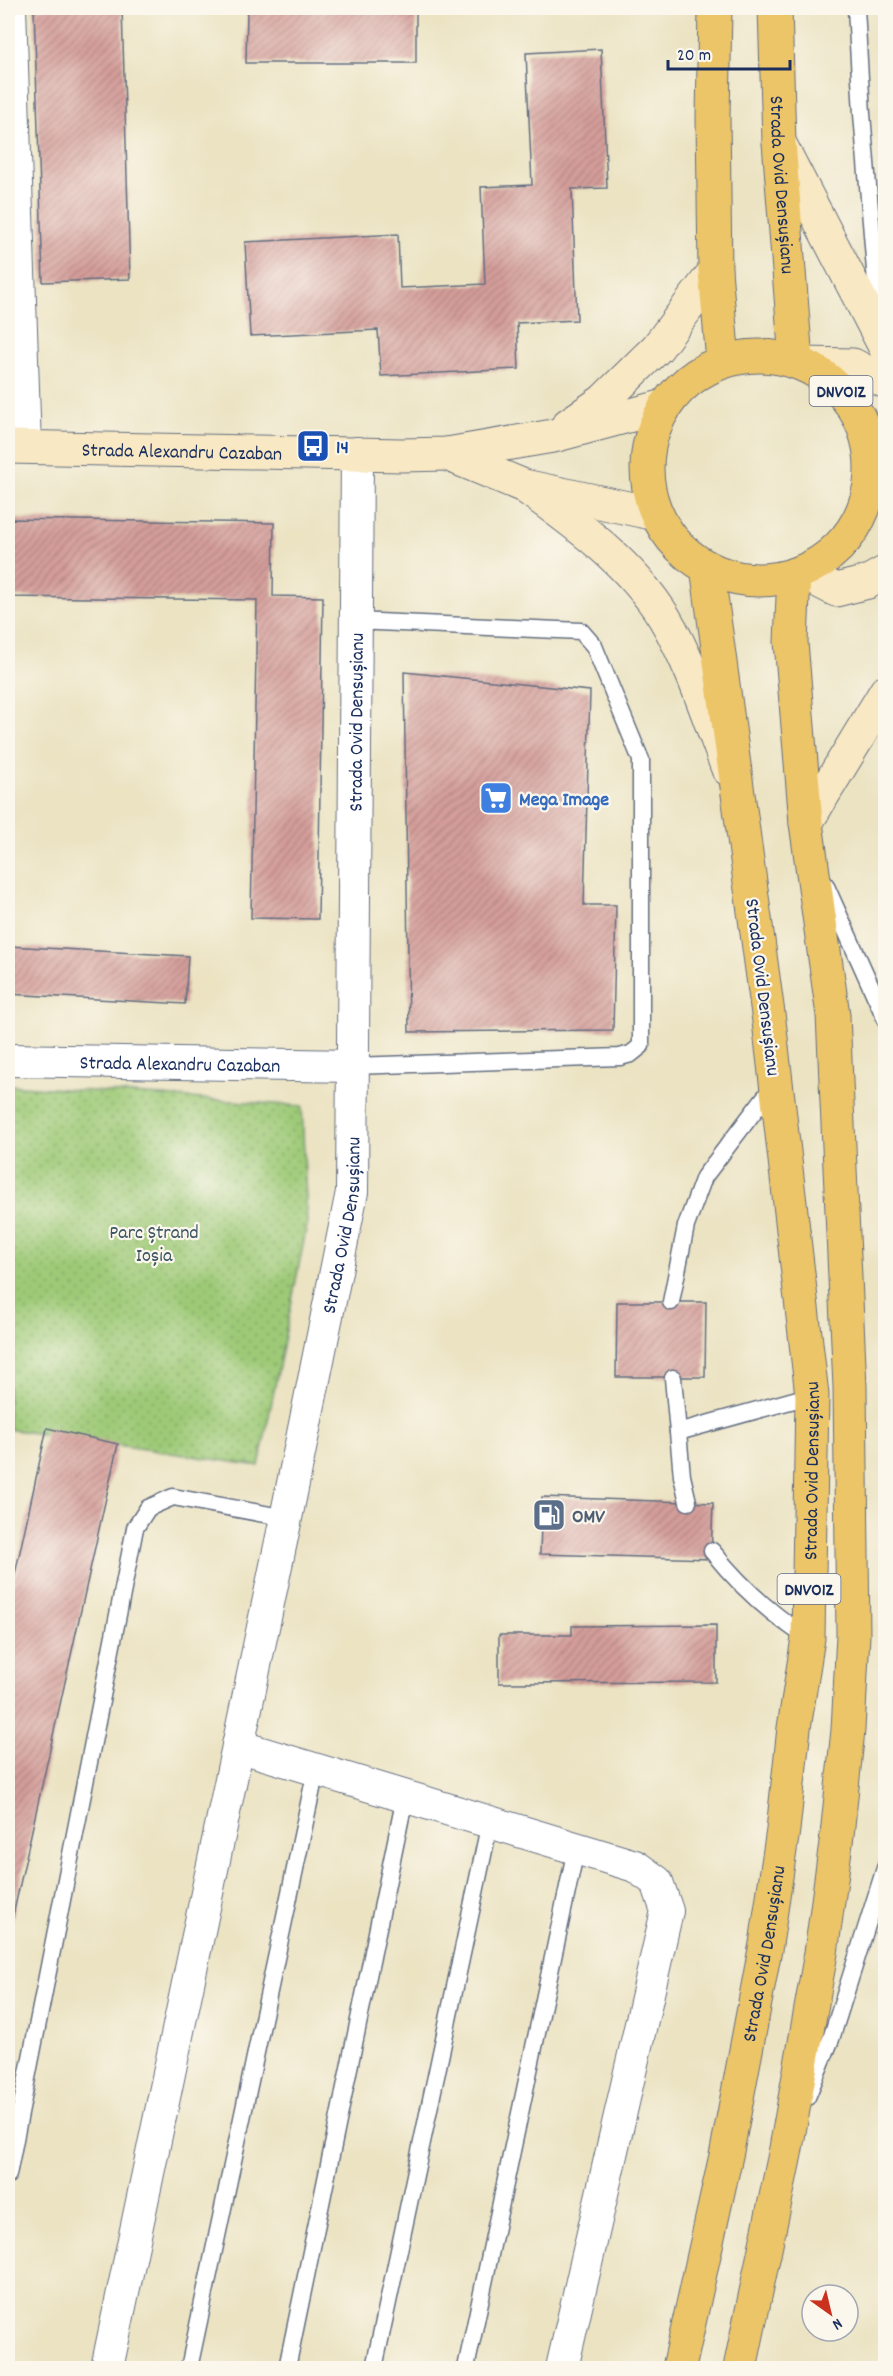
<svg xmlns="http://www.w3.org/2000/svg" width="893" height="2376" viewBox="0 0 893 2376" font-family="Dekko,sans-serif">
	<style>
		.grass { fill: url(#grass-dots); stroke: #5c7c6a; stroke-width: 1.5 }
		.building { fill: url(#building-hatch) }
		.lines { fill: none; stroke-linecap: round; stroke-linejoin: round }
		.lane-casing { stroke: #646e81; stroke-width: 19 }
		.street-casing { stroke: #646e81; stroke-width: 34 }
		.secondary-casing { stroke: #646e81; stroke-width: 35 }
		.primary-casing { stroke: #646e81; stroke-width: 35 }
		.lane { stroke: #fff; stroke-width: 16 }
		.street { stroke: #fff; stroke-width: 32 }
		.secondary { stroke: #f8e8c3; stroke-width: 33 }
		.primary { stroke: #edc569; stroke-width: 33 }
		.labels { text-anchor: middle; stroke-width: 4.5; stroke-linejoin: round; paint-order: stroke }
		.shield { fill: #fbf7ec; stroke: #5e6b89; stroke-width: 1.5 }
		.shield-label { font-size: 18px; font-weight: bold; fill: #1b2f5e }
		.street-label { font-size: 20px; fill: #1b2f5e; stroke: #fbf7ec }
		.transit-label { font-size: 20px; font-weight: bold; fill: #164399; stroke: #fbf7ec; text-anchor: start }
		.shop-label { font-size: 20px; font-weight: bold; fill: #366cbe; stroke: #fbf7ec; text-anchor: start }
		.park-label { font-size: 20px; fill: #3c5664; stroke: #fbf7ec }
		.service-label { font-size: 20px; font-weight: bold; fill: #4e5e75; stroke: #fbf7ec; text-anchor: start }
	</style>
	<defs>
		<pattern id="grass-dots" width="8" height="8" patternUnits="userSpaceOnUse" patternTransform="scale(1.5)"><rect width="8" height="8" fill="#9eca77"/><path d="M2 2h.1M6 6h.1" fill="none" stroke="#80a465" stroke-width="1.8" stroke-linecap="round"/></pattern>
		<pattern id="building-hatch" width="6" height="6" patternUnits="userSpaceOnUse" patternTransform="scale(1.5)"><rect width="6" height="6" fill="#d59e9a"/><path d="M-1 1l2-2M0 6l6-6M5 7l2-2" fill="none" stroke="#ac8181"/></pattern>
	</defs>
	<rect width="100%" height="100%" fill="#fbf7ec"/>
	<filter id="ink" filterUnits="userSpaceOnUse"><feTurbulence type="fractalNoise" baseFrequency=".0167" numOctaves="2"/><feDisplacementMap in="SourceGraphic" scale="12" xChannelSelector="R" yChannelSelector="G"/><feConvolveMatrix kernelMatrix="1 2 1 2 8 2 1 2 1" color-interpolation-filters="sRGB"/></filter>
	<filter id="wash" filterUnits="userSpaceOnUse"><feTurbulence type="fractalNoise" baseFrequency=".008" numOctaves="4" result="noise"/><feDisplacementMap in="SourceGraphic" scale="24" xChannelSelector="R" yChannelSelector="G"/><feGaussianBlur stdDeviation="1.35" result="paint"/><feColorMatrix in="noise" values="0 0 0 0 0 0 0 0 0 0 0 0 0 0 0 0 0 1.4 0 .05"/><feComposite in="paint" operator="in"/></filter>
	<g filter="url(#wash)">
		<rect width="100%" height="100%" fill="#ebe3c2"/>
		<path class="grass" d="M8,1085l294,21 5,119 -48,241 -251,-37z"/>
		<g id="blocks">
			<g class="building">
				<path d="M34,8h88l8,271 -87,3z"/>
				<path d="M247,8h169v55h-170z"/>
				<path d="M601,49l6,139 -35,1 5,131 -60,3 2,46 -138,7 -3,-46 -128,6 -5,-94 153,-8 2,54 85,-4 -4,-97 51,-2 -6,-132z"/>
				<path d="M8,519l266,4 -1,73 50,1 -5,322 -67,-1 6,-318 -249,-3z"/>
				<path d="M404,672l186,19 -6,214h32l-3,125 -204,2z"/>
				<path d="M8,946l180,10 -3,48 -177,-10z"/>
				<path d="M617,1302h89l-1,75h-89z"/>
				<path d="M47,1428l71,16 -110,494v-332z"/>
				<path d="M542,1497l171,6 -2,56 -171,-5z"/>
				<path d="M716,1625v57l-217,1v-48h73v-9z"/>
			</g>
		</g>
	</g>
	<g filter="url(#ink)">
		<use href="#blocks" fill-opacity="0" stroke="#646e81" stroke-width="1.5"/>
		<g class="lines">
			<g class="lane-casing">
				<g id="lane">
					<path d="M856,8l6,106 17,204"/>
					<path d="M825,884l61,136"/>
					<path d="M353,1066l267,-9 11,-3 10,-8v-286l-47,-114 -13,-15 -226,-10"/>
					<path d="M671,1302l15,-76 18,-49 70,-92"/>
					<path d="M673,1378l9,98 6,26"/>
					<path d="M678,1432l134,-37"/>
					<path d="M712,1551c28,35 58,63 96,87"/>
					<path d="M807,2097l24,-58 55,-174"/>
					<path d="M8,2175l127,-647 13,-20 25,-11 113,21"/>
					<path d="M189,2368l127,-598"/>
					<path d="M287,2368l118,-571"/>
					<path d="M374,2368l116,-546"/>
					<path d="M466,2368l110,-519"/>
				</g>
			</g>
			<g class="street-casing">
				<g id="street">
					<path d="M10,8l15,439"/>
					<path id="s1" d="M8,1060l345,6"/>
					<path d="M238,1746l397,120 22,16 10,29 -105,457"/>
					<path id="s2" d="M107,2368l179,-850 66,-326 5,-739"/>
				</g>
			</g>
			<g class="secondary-casing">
				<g id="secondary">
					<path d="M779,142l107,207"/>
					<path d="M804,364l49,1 33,17"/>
					<path d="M568,425l35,-24 54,-53 58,-77"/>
					<path id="s3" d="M8,447l393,8 46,-1 106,-18 112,-30"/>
					<path d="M447,454l77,32 132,28"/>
					<path d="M524,486c51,37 106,76 140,131 28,47 45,102 64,152"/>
					<path d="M801,572l35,18 32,-8 18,-10"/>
					<path d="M806,823l80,-132"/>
				</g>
			</g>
			<g class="primary-casing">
				<g id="primary">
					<path d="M715,8l-2,109 2,154 8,90"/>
					<path id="s4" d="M775,8l4,134 17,219"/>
					<circle cx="759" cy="468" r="112"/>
					<path id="s5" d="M679,2368l48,-217 39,-207 17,-114 11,-102 14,-90 4,-243 -43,-374 -62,-454"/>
					<path d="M740,2368l45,-214 36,-201 16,-118 11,-105 5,-95 -3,-248 -17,-372 -27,-192 -15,-181 3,-68"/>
				</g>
			</g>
			<use href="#lane" class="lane"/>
			<use href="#street" class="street"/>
			<use href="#secondary" class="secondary"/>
			<use href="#primary" class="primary"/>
		</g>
	</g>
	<defs>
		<g id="bus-square" transform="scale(1.725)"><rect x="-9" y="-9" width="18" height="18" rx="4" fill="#1a4fb4" stroke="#fbf7ec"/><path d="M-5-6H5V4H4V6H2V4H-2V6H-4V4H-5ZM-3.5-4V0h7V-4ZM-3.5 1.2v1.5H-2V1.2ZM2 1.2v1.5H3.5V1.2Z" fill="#fff"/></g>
		<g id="supermarket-square" transform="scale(1.725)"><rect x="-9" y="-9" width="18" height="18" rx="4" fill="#3f7fe0" stroke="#fbf7ec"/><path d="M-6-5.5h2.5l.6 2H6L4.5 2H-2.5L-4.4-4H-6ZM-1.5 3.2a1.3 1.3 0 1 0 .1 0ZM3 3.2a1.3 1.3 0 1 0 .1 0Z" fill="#fff"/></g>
		<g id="fuel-square" transform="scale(1.725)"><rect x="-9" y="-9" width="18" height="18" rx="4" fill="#5c6f8a" stroke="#fbf7ec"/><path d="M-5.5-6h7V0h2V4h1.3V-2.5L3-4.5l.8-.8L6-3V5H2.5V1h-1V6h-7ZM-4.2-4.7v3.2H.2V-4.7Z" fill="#fff"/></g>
	</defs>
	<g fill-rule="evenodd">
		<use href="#bus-square" x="313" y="446"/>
		<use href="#supermarket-square" x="496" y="798"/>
		<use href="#fuel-square" x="549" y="1515"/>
	</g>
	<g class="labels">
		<g class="shield">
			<rect x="809.5" y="376" width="63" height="30" rx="4.5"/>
			<rect x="777.5" y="1574" width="63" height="30" rx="4.5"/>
		</g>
		<g class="shield-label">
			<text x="841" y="397">DNVO1Z</text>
			<text x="809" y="1595">DNVO1Z</text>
		</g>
		<g class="street-label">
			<text dy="7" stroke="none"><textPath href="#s4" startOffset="177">Strada Ovid Densușianu</textPath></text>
			<text dy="7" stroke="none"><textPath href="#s3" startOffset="174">Strada Alexandru Cazaban</textPath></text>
			<text dy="7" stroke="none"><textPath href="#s2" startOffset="1671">Strada Ovid Densușianu</textPath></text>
			<text transform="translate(764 987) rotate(83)" y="7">Strada Ovid Densușianu</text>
			<text dy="7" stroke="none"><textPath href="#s1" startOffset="172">Strada Alexandru Cazaban</textPath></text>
			<text dy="7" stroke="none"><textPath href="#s2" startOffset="1167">Strada Ovid Densușianu</textPath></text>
			<text dy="7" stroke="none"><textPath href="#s5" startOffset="909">Strada Ovid Densușianu</textPath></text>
			<text dy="7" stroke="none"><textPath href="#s5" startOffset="423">Strada Ovid Densușianu</textPath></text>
		</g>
		<g class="transit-label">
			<text x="336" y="453">14</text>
		</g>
		<g class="shop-label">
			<text x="519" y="805">Mega Image</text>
		</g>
		<g class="park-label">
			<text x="154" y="1238">Parc Ștrand<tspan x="154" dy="23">Ioșia</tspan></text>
		</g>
		<g class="service-label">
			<text x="572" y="1522">OMV</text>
		</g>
	</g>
	<rect width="893" height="2376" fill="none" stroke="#fbf7ec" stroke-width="30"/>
	<g transform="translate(830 2313) rotate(146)"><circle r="28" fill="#fbf7ec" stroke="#a1a7b3" stroke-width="1.5"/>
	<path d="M0-4.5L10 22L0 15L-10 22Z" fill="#c8321e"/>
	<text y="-9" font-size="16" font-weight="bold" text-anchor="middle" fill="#1b2f5e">N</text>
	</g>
	<path d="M668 60v9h122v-9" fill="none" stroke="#1b2f5e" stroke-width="3"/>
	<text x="677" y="60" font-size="18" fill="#1b2f5e" stroke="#fbf7ec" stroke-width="4.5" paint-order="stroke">20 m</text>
</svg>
